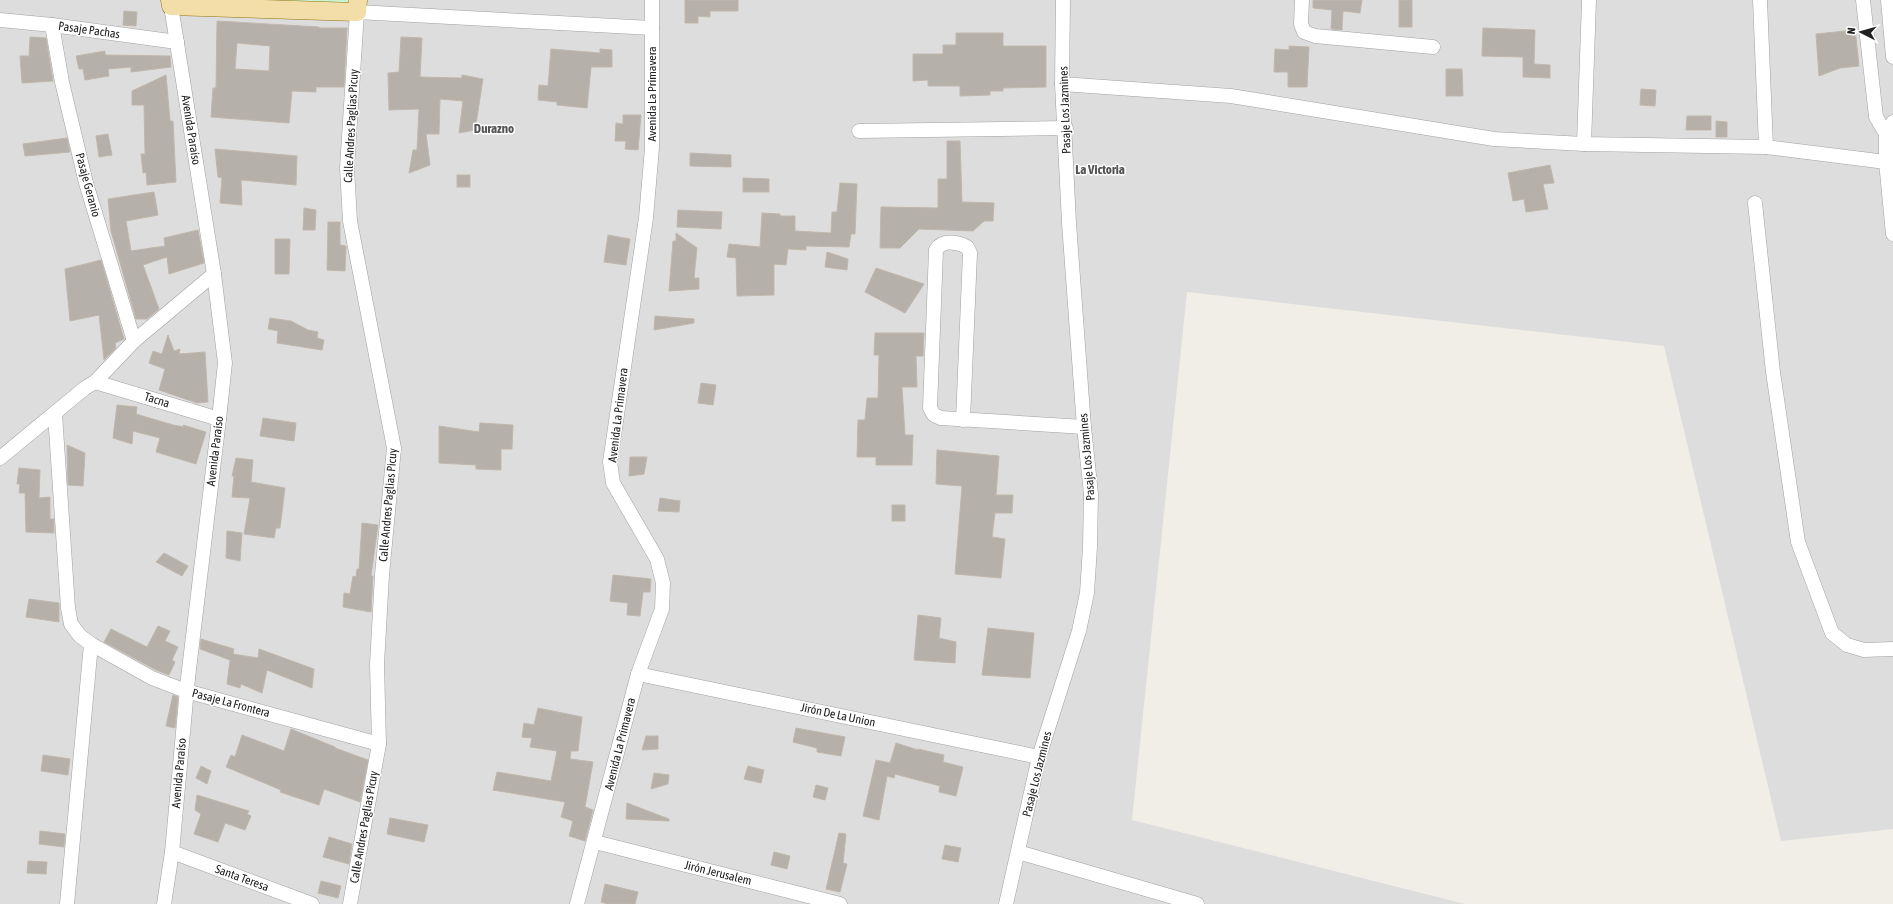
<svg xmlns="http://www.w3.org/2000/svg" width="1893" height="904" viewBox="0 0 1893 904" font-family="'Asap Condensed',sans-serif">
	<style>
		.residential { fill: #dedddd }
		.park { fill: #c9f5d3 }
		.building { fill: #b5b0aa; stroke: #c0b7ab; fill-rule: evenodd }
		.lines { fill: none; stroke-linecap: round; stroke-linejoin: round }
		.minor-casing { stroke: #a1a1a1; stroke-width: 15 }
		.major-casing { stroke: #8e750e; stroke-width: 19 }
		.minor { stroke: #fff; stroke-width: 14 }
		.major { stroke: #f3dda9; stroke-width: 18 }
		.labels { text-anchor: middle; stroke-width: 3; stroke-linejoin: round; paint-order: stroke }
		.street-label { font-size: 12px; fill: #202020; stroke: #fff }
		.neighbourhood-label { font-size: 13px; font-weight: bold; fill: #535353; stroke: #fff }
	</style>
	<rect width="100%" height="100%" fill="#f0eee7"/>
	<path class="residential" d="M0,0h1893v829l-112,12 -117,-495 -477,-54 -55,528 333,84h-1465z"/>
	<path class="park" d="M185,0h167l-1,7z"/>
	<g class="building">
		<path d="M685,0h53v11h-28v6l-12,-1v7h-13z"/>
		<path d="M1313,0h49l-2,13 -17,-2 -1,19 -11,-1 1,-19 -19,-2z"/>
		<rect x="1399" y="0" width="13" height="27"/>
		<path d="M124,11l13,1 -1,14 -13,-1z"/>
		<path d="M217,21l102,6v1h28l-3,59h-28v5l-24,-1 -3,32 -78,-6 2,-29h3zM237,43l33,3 -1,25 -34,-2z"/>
		<path d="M1483,28l52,2 -1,34 16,1v13l-27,-1v-20l-41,-1z"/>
		<path d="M1855,28l4,38 -19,2 -21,8 -3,-42 29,-3z"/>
		<path d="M956,33h47v13h43v41l-43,1v3h-13v4l-30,1v-10h-32v-6l-15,1v-27h30v-9h13z"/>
		<path d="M30,37l16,1 7,43 -31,2 -2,-27h9z"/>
		<path d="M401,37l21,1 -2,39 42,1v-3l21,4 -8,51 -16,3 4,-32 -23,-2 -1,35h-13l4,31 -21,8 4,-23h4l2,-41 -30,1 -1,-37 11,-1z"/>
		<path d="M1289,46l20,1 -2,40h-19v-15h-14l1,-23 14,1z"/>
		<path d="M551,49l49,4v-4l12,1v17h-21l-4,41 -30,-3v-3l-19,-2 1,-15 9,1z"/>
		<path d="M105,51v4l65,1 1,11 -40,5v-5l-23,2 1,7 -24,4 -2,-11h-4l-3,-13z"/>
		<path d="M1446,69h16l1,27h-17z"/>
		<path d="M166,75l4,46h3l3,61 -29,3 -1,-13 -3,1 -2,-19h4l-1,-49h-12v-14z"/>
		<path d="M1641,89l15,1 -1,16 -15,-1z"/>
		<path d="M623,115h18l-3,35 -13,-1 1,-8h-11l1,-18 7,1z"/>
		<path d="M1687,116h24v14h-25z"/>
		<path d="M1716,121l11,1v15h-11z"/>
		<path d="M108,134l4,21 -13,2 -3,-21z"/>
		<path d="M67,138l3,14 -45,4 -2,-12z"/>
		<path d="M947,141h13l2,61 32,1 -1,18h-9l-11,10 -54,-2 -19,19h-20l1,-41 57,1v-29h9z"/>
		<path d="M215,149l82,7 -1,29 -55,-5 1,25 -22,-2 2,-25 -4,-1z"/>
		<path d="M690,153l41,2v12l-41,-1z"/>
		<path d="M1550,165l4,18 -11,1 5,25 -22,3 -2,-13 -11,2 -5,-28z"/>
		<rect x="457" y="175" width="13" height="12"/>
		<path d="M743,178l26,1v13h-26z"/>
		<path d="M840,183l17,1 -2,50h-4l-2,13 -43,-1v4l-18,-1 -2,16 -12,-1v31l-37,1 -1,-38 -9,-1 2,-13 31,3 2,-34 18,1v2h15v15l36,2 1,-21h5z"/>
		<path d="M154,192l4,23 -32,6 5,30 34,-5 -1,-8 34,-8 6,33 -35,11 -2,-17 -24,8 16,44 -12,10h-11l-25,-88 -3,-32z"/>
		<path d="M304,208l12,2 -1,20h-12z"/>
		<path d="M678,210l44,2 -1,17 -44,-2z"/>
		<path d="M328,222h12v23l6,1 -1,25 -18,-1z"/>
		<path d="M676,233l21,15 -3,30h5v11l-30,2 4,-50h3z"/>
		<path d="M608,235l22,4 -4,26 -22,-3z"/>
		<path d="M275,239h15l-1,35h-14z"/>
		<path d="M827,252l21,7 -1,11 -22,-3z"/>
		<path d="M101,260l23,79 -9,4 1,5 -12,12 -5,-45 -29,6 -5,-52z"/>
		<path d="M876,268l48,16 -19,29 -40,-21z"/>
		<path d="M655,316l39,3v4l-40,7z"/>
		<path d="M270,318l21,3 17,9 10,2 -1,6 7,2 -2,10 -45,-7 1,-12 -10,-2z"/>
		<path d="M875,333h49l-1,23h-7l1,31h-15l3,48h8l-1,30h-36v-8h-19l1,-37h7l2,-22h11l1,-43h-5z"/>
		<path d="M168,335l6,16 6,-2 -1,5 26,-2 3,50 -11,1 -38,-13 6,-21 -16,-6 4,-12 9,3z"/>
		<path d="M701,383l15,2 -3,20 -15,-2z"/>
		<path d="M117,405l20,2 -1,7 37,11 11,2 -1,-2 23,7 -10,32 -40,-12 4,-14 -27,-7 -1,13 -19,-6z"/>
		<path d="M263,418l33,5 -2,18 -34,-5z"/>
		<path d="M480,423l33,2 -1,24h-11v21l-25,-1v-4l-37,-2v-37l40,6z"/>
		<path d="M67,445l18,8 -2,33 -15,-1z"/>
		<path d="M937,450l62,6 -3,39h17l-1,18h-17l-3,24 13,2 -4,39 -46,-4 7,-88 -26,-2z"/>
		<path d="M630,457h17l-3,17 -15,2z"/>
		<path d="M236,458l17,2 -2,22 34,6 -5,40h-4l-2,10 -30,-4 6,-36 -18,-1 2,-21h-2z"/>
		<path d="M19,468l21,2 -1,28 11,-1v22h4v14l-28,-1 -1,-39h-6l1,-9h-3z"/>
		<path d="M660,498l20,3 -1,11 -21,-1z"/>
		<rect x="892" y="505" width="13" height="16"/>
		<path d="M362,523l16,2 -7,51h2l-2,36 -28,-5 1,-14 6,1 3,-18 3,1 1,-8h2z"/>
		<path d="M227,531l15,2 -2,28 -14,-3z"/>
		<path d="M164,553l24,13 -6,10 -26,-14z"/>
		<path d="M613,575l38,4 -1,13h-7l-3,24 -13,-1 1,-12 -18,-2z"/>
		<path d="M29,599l30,4v19l-33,-5z"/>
		<path d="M918,615l23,3 -2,20 17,4 -1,21 -41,-3z"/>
		<path d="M158,626l12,5 -5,10 13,6 -6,13 3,2 -6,13 -13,-5 -52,-28 7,-13 36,18z"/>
		<path d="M988,628l46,5 -4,45 -48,-3z"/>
		<path d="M201,639l33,10 -1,5 25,4 1,-9 55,20 -2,19 -45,-18 -5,23 -21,-9 -1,4 -13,-4 3,-24 -30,-11z"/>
		<path d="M173,695l5,2 -3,31 -9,-2z"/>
		<path d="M538,708l44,9 -4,34h-7l-1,8 23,3 -8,45 8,3 -8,31 -16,-5 4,-15 -12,-4 4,-15 -72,-12 4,-18 54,9 6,-30 -27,-4 2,-9 -10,-1 2,-14 10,2z"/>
		<path d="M796,728l49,9 -4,19 -24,-4v-4l-24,-6z"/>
		<path d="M291,729l44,18v1l33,12 -8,42 -36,-13 -5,16 -39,-13 1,-2 -55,-23 5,-12 4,2 7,-22 42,16z"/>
		<path d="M646,736h12v13l-16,1z"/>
		<path d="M896,743l22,7v-1l26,6 -1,7 20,5 -7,29 -17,-4 1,-6 -45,-12 -1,4 -7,-2 -8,44 -16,-4 13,-56 14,3z"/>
		<path d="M43,755l27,4 -2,16 -27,-4z"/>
		<path d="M201,766l10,5 -4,13 -11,-6z"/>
		<path d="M748,766l16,4 -3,13 -17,-4z"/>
		<path d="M654,773l15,2 -1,9 -17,5z"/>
		<path d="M816,785l12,3 -3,12 -12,-3z"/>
		<path d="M197,795l52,16 -2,3 4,2 -6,14 -20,-7 -7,19 -24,-8 7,-20 -6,-4z"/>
		<path d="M627,803l42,16v2l-43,-2z"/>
		<path d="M390,818l38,7 -4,17 -37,-8z"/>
		<path d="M40,831l25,3 -1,13 -25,-3z"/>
		<path d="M839,833l7,1 -3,29 4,1 -7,28 -14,-3z"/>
		<path d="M329,837l23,7 -3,20 -26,-7z"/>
		<path d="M945,845l16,3 -3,14 -16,-3z"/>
		<path d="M774,852l16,4 -3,13 -16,-4z"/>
		<path d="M28,861l19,1 -1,12 -19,-1z"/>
		<path d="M321,881l20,5 -3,12 -20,-5z"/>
		<path d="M605,884l33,8 -3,12h-27l-7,-2z"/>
	</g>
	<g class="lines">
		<g class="minor-casing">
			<g id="minor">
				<path d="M1302,0l-1,24 3,8 11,4 118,11"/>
				<path d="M1760,0l6,147"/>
				<path d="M1863,0l13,117 10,17"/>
				<path d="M1888,0l5,57"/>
				<path d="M0,20l52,5 125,17"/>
				<path d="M52,25l10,57 24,101 48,158"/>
				<path d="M1062,84l169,12 263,43 90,5 182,3 120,15"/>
				<path d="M1893,122l-7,12v28l7,72"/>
				<path d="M859,131l207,-3"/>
				<path d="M1584,144l5,-144"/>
				<path d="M1755,203l18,169 25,170 34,91 15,12 17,5 29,-1"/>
				<path d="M95,382l124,37"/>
				<path d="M55,414l13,194 3,16 9,12 11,8 61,34 34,13 193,53"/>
				<path d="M963,420l7,-167 -3,-6c-9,-5 -25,-8 -31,3l-6,158 4,7 7,3 143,9"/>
				<path d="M0,458l85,-70 10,-6 39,-41 80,-67"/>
				<path d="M638,674l401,83"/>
				<path d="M595,842l245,62"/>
				<path d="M172,852l140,52"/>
				<path d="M1018,852l179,52"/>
				<path d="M67,904l24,-260"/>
				<path d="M164,904l8,-52 16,-174 31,-259 6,-56 -11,-89 -43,-268"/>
				<path d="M350,904l29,-160 -2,-80 5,-89 12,-127 -44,-227 -3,-53 10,-156 295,16"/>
				<path d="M577,904l61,-230 24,-65 1,-26 -6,-24 -44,-76 -3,-21 36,-244 6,-70v-148"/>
				<path d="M1006,904l33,-147 40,-126 8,-38 3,-46 1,-53 -7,-67 -15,-204 -7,-139 1,-84"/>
			</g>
		</g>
		<g class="major-casing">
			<path id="major" d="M170,0l1,6 186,6 1,-12"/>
		</g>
		<use href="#minor" class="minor"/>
		<use href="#major" class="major"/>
	</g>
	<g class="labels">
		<g class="street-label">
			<text transform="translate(89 30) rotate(8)" y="4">Pasaje Pachas</text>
			<text transform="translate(652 94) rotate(-90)" y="4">Avenida La Primavera</text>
			<text transform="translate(1065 110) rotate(-92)" y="4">Pasaje Los Jazmines</text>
			<text transform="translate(351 126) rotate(-87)" y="4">Calle Andres Paglias Picuy</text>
			<text transform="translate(191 130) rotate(81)" y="4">Avenida Paraíso</text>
			<text transform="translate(88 185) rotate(75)" y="4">Pasaje Geranio</text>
			<text transform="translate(157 400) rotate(17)" y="4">Tacna</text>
			<text transform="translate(618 415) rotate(-83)" y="4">Avenida La Primavera</text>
			<text transform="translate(215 451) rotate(-83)" y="4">Avenida Paraíso</text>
			<text transform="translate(1087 457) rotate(-95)" y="4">Pasaje Los Jazmines</text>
			<text transform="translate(388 505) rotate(-85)" y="4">Calle Andres Paglias Picuy</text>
			<text transform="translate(231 703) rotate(15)" y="4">Pasaje La Frontera</text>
			<text transform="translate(838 715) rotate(12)" y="4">Jirón De La Union</text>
			<text transform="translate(620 744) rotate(-76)" y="4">Avenida La Primavera</text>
			<text transform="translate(179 773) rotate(-85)" y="4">Avenida Paraíso</text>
			<text transform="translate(1037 774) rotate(-76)" y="4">Pasaje Los Jazmines</text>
			<text transform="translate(364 827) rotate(-80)" y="4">Calle Andres Paglias Picuy</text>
			<text transform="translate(718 873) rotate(14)" y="4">Jirón Jerusalem</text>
			<text transform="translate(242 878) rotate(20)" y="4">Santa Teresa</text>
		</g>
		<g class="neighbourhood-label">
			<text x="494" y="133">Durazno</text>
			<text x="1100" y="174">La Victoria</text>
		</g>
	</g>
	<g transform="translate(1861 32) rotate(276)" stroke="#ffffff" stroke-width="3" paint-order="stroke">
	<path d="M0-3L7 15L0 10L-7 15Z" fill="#202020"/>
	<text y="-6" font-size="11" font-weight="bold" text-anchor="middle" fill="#202020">N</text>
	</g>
</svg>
